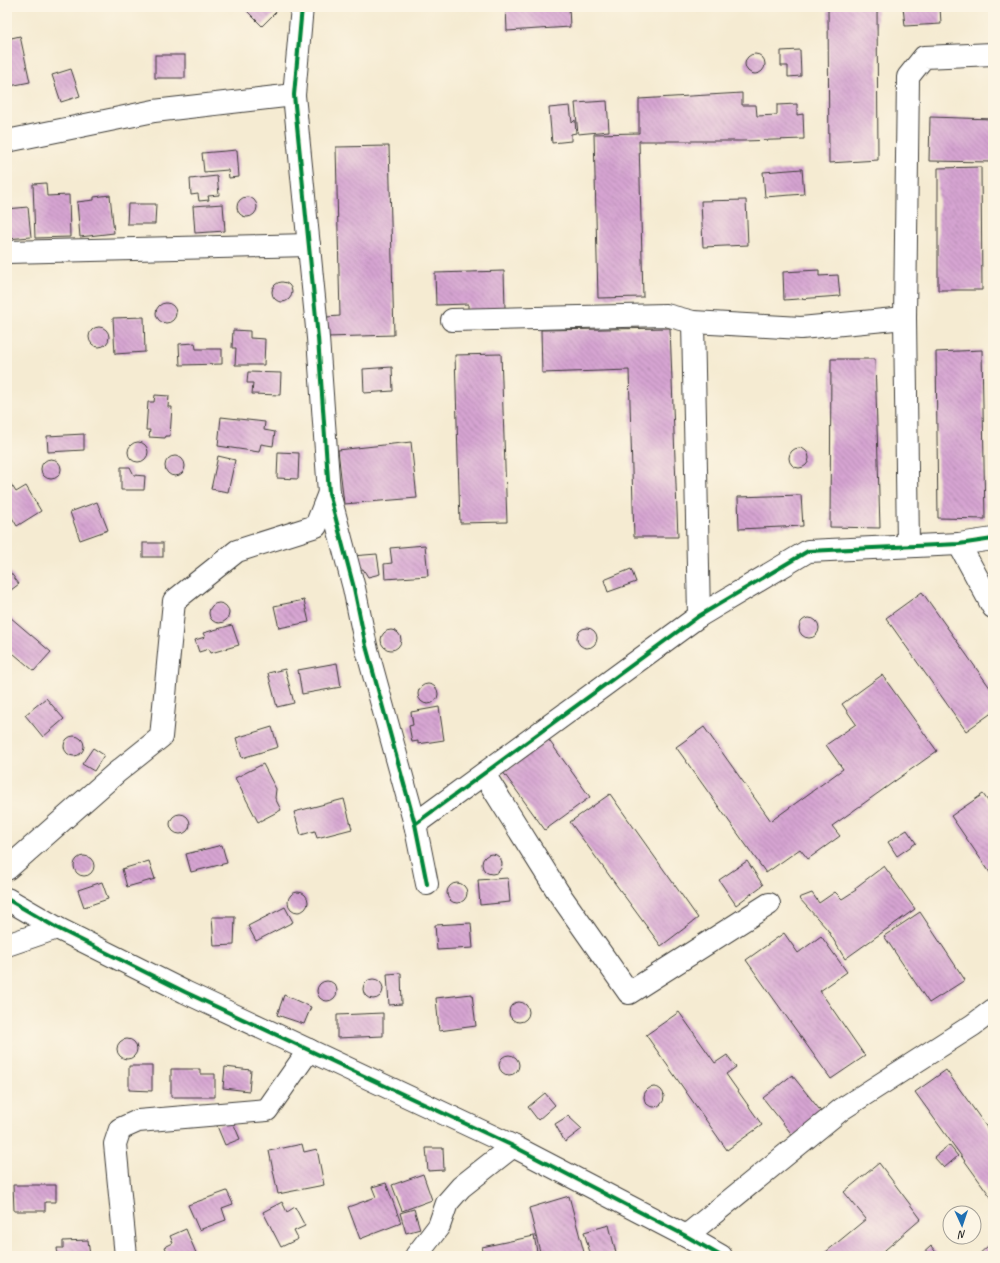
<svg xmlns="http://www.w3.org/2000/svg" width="1000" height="1263" viewBox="0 0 1000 1263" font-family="Caveat,sans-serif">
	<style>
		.building { fill: url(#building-back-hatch) }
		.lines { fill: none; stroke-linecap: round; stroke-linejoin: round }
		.minor-casing { stroke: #3d3b37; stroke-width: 24 }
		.tertiary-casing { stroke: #3d3b37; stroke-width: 24 }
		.minor { stroke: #fff; stroke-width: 22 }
		.tertiary { stroke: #fff; stroke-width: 22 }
		.cycleway-casing { stroke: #fcf5e5; stroke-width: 6 }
		.cycleway { stroke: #00873e; stroke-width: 4 }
	</style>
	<defs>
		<pattern id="building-back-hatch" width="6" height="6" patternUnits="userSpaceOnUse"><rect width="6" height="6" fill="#d6a4d2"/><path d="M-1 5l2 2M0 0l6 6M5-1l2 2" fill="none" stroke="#ad85aa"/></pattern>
	</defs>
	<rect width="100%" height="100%" fill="#fcf5e5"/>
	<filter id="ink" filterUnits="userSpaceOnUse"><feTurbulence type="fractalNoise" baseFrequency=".025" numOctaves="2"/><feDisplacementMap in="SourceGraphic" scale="8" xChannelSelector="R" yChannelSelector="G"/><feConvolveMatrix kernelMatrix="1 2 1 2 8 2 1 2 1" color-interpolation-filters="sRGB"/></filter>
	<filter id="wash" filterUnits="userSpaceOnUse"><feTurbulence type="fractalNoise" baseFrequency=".012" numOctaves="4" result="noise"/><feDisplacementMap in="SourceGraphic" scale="16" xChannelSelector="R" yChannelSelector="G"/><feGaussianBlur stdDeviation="0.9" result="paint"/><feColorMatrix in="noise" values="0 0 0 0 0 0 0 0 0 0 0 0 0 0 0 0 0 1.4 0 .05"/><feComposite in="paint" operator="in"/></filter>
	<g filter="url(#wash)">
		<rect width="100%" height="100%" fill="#f5ebd2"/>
		<g id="blocks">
			<g class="building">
				<path d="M243,7h38l-19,19z"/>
				<path d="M506,7h63l1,20 -63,4z"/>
				<path d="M828,7h49l1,153 -49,3z"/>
				<path d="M903,7h37l1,17 -36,2z"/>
				<path d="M20,36l10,46 -20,4 -3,-14v-33z"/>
				<path d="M800,50l1,26 -13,1v-11h-7v-15z"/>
				<circle cx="755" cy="64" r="10"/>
				<rect x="155" y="55" width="30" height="23"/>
				<path d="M71,69l9,27 -19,6 -9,-27z"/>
				<path d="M742,93v12h14l1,11 20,-1v-10l20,-1v11l6,-1 1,25 -60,2h-105l4,156 -45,1 -4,-164 45,-1v-34z"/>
				<path d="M607,101l2,30 -31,3 -3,-31z"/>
				<path d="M570,106l2,17 3,-3 1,13 -5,1v7l-19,2 -3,-35z"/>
				<path d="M930,117l63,2v43l-64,-1z"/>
				<path d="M389,146l5,189 -67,2v-20l13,-1 -4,-169z"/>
				<path d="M237,150l2,27 -10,1 -1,-8 -24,2 -2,-19z"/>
				<path d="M981,167l1,123h-44v-122z"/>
				<path d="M802,169l2,25 -39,3 -2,-25z"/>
				<path d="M217,176l2,19 -11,1 1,4 -10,1 -1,-7 -7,1 -1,-16z"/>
				<path d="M46,183l1,13 22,-1 1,42 -35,1 -2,-54z"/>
				<path d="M110,195l4,38 -34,4 -3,-35 17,-2v-3z"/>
				<circle cx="247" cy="207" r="10"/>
				<path d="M746,200l2,45 -45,2 -2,-46z"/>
				<path d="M128,204h28l-1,20h-28z"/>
				<path d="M223,204l2,27 -30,2 -2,-27z"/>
				<path d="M28,207l3,30 -24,2v-30z"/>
				<path d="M819,270v6l19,-1 2,21 -56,4 -1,-28z"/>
				<path d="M504,271l1,37 -37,9v-13l-32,1 -1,-32z"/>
				<circle cx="282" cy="292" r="10"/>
				<circle cx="166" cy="313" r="10"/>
				<path d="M144,317l1,35 -30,2 -2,-36z"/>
				<circle cx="99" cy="337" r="10"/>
				<path d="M670,328l8,209h-44l-5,-167 -87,3 -1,-43z"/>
				<path d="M233,330l17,1v7l15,1 -1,26h-29l1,-17h-4z"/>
				<path d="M195,343l1,6h26v15l-42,1 -1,-21z"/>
				<path d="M982,350l3,169 -47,-1 -2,-166z"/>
				<path d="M501,354l6,168 -47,1 -5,-168z"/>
				<path d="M831,359h44l5,169 -50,-1z"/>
				<path d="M392,367l1,24 -29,2 -1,-24z"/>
				<path d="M248,372l33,1 -1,22 -28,-1 1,-11h-6z"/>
				<path d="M155,395l14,1 -1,11h4l-2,29h-4l-1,2 -16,-1 1,-7h-4l2,-28h6z"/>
				<path d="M221,417l44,5 -1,8 11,2 -2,14 -12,-2 -2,8 -41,-6z"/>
				<path d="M84,434v16l-36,2 -1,-16z"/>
				<path d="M411,442l6,56 -73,6 -6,-54z"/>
				<circle cx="138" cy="452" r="10"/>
				<circle cx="799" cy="458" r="10"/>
				<path d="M278,452l21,1 -1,26 -21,-1z"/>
				<path d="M218,456l17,4 -7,32 -17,-3z"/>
				<circle cx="175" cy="466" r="10"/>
				<circle cx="51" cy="469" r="10"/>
				<path d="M121,467h9l4,8 11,1 -1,14h-23z"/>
				<path d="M9,481l7,11 10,-6 15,25 -24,15 -10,-17v-27z"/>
				<path d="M801,495l2,31 -64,3 -1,-32z"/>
				<path d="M97,502l11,28 -28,10 -10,-28z"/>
				<rect x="143" y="543" width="20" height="14"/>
				<path d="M425,545l3,31 -43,3 -1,-15 8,-1 -2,-15z"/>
				<path d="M377,554l3,20 -12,3 -5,-8 -7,1 -4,-14z"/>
				<path d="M7,568l12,16 -12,9z"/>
				<path d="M631,569l5,13 -28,10 -4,-12z"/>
				<path d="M922,592l71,100v20l-27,19 -80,-113z"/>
				<path d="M304,600l5,22 -30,6 -5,-22z"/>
				<circle cx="219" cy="613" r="10"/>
				<path d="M10,617l41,35 -17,19 -27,-23v-27z"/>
				<circle cx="809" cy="628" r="10"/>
				<path d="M232,625l7,20 -28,8 -2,-4 -10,3 -4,-12 10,-3 -2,-4z"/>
				<circle cx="587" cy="638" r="10"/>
				<circle cx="391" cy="640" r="10"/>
				<path d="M337,663l4,24 -39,7 -4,-24z"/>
				<path d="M285,669l9,34 -17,4 -9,-34z"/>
				<path d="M882,675l55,76 -105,75 8,10 -32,23 -8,-10 -34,24 -90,-126 28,-20 67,94 72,-52 -17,-24 30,-21 -14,-20z"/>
				<circle cx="428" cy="694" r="10"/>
				<path d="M46,698l18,21 -21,18 -18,-22z"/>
				<path d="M439,707l5,33 -26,4v-3l-6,1 -3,-16 4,-1 -2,-13z"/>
				<path d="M272,727l6,20 -36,11 -6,-20z"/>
				<circle cx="74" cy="746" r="10"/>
				<path d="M548,739l42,58 -45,33 -42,-58z"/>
				<path d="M93,748l11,7 -10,16 -12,-7z"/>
				<path d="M263,764l13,25 -1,9 6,12 -23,12 -23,-44z"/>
				<path d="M610,794l88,124 -37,28 -91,-124z"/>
				<path d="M983,794l10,14v69l-42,-61z"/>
				<path d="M344,799l8,30 -35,9 -2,-7 -14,4 -7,-23z"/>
				<circle cx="180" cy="824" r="10"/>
				<path d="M907,830l9,13 -19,13 -9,-14z"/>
				<path d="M222,845l5,18 -36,9 -5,-18z"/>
				<circle cx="492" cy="864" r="10"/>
				<circle cx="84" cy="866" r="10"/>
				<path d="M149,861l6,18 -28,8 -5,-18z"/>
				<path d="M747,861l16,24 -27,20 -17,-25z"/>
				<path d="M884,866l31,43 -70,50 -18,-30 -28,-31 13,-5 7,10 16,-11 7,7 14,-9 -1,-2z"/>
				<path d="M508,878l2,24 -30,3 -2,-25z"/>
				<path d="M102,882l6,17 -24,8 -6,-17z"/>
				<circle cx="457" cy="893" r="10"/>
				<circle cx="298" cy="902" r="10"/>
				<path d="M285,907l8,15 -37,19 -8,-15z"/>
				<path d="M920,912l45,68 -36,23 -45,-67z"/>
				<path d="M212,917h23l-1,28 -20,1z"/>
				<path d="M471,923l2,25 -36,2 -2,-25z"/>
				<path d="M784,933l14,20 23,-17 26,36 -27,19 45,65 -34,23 -85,-119z"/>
				<path d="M401,973l1,31 -13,1 -2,-31z"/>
				<circle cx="373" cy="989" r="10"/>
				<circle cx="327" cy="991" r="10"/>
				<path d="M472,994l4,32 -37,5 -3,-33z"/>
				<path d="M284,995l27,12 -7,17 -27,-9z"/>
				<circle cx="519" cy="1012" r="10"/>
				<path d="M679,1012l36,51 12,-8 9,12 -10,7 36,51 -35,25 -81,-115z"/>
				<path d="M383,1013v23l-46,2v-23z"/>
				<circle cx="127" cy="1049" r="10"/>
				<circle cx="509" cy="1065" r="10"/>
				<path d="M129,1066h23v25l-23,-1z"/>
				<path d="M225,1067l26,3 -2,21 -26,-3z"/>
				<path d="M171,1069h29v5h15v23h-44z"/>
				<path d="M946,1070l47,66v64l-78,-108z"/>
				<path d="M792,1075l31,39 -29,23 -31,-39z"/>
				<circle cx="654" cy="1097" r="10"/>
				<path d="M545,1093l10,12 -17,15 -10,-13z"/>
				<path d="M568,1116l14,13 -17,13 -10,-18z"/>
				<path d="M232,1120l8,19 -15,6 -8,-19z"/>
				<path d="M302,1144l2,8 13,-3 7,36 -46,9 -9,-43z"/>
				<path d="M949,1145l9,11 -14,12 -10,-11z"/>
				<path d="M426,1148h17l1,22 -16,1z"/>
				<path d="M879,1163l42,56 -43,37h-57l45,-37 -22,-27z"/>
				<path d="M423,1174l9,26 -30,11 -10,-26z"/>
				<path d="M386,1183l15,40 -41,16 -12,-32 28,-10 -4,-10z"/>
				<path d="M13,1185h43v17h-11v9h-31z"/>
				<path d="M227,1191l6,13 -11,4 4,12 -27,10 -11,-25z"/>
				<path d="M569,1196l16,60h-44l-12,-48z"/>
				<path d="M282,1202l5,10 8,-5 10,19 -11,5 4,8 -17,8 -18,-35z"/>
				<path d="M414,1209l6,20 -14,4 -6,-20z"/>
				<path d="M609,1225l7,28 -14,3h-11l-7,-24z"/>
				<path d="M186,1229l10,24 -7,3h-20l-4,-9 8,-4 -3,-7z"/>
				<path d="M534,1236l4,20h-54l-2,-9z"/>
				<path d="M88,1240l2,16h-32l-1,-8h6v-7z"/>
				<path d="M931,1246l8,10h-19z"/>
				<path d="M988,1246l5,6v4h-16z"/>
			</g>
		</g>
	</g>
	<g filter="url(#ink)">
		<use href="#blocks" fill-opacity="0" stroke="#3d3b37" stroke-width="1"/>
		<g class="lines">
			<g class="minor-casing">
				<g id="minor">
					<path d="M302,7l-8,88 24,243 11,155 25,95 12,58 49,178 12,60"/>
					<path d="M7,141l147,-30 140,-16"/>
					<path d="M7,252l302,-7"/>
					<path d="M452,320l214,-5 27,7 108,6 104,-10"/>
					<path d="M693,322l6,294"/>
					<path d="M959,544l34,63"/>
					<path d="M908,546l-3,-228 3,-241 16,-20 69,-3"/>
					<path d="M484,774l74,118 71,101 140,-89"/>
					<path d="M415,824l284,-208 109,-65 151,-7 34,-5"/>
					<path d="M7,869l109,-96 45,-36 13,-136 63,-50 79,-25 13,-33"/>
					<path d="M7,945l50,-17"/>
					<path d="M686,1236l156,-127 131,-84 20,-15"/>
					<path d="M126,1256l-11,-112 5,-15 18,-8 129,-11 42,-60"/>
					<path d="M416,1256l23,-30 8,-23 14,-16 52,-41"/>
				</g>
			</g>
			<g class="tertiary-casing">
				<path id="tertiary" d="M7,899l50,29 128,64 328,154 173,90 35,20"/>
			</g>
			<use href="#minor" class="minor"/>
			<use href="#tertiary" class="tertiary"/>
			<g class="cycleway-casing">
				<g id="cycleway">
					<path d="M302,7l-8,88 24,243 11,155 25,95 12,58 49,178 12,60"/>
					<path d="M415,824l284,-208 109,-65 151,-7 34,-5"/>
					<path d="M7,899l50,29 128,64 328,154 173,90 35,20"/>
				</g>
			</g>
			<use href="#cycleway" class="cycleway"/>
		</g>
	</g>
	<rect width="1000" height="1263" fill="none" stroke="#fcf5e5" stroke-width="24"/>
	<g transform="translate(962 1225) rotate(177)"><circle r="19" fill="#fcf5e5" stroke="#a29e95"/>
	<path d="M0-3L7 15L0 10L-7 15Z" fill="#1f6fb2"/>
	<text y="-6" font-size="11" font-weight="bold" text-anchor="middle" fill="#1c1c1c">N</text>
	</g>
</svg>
